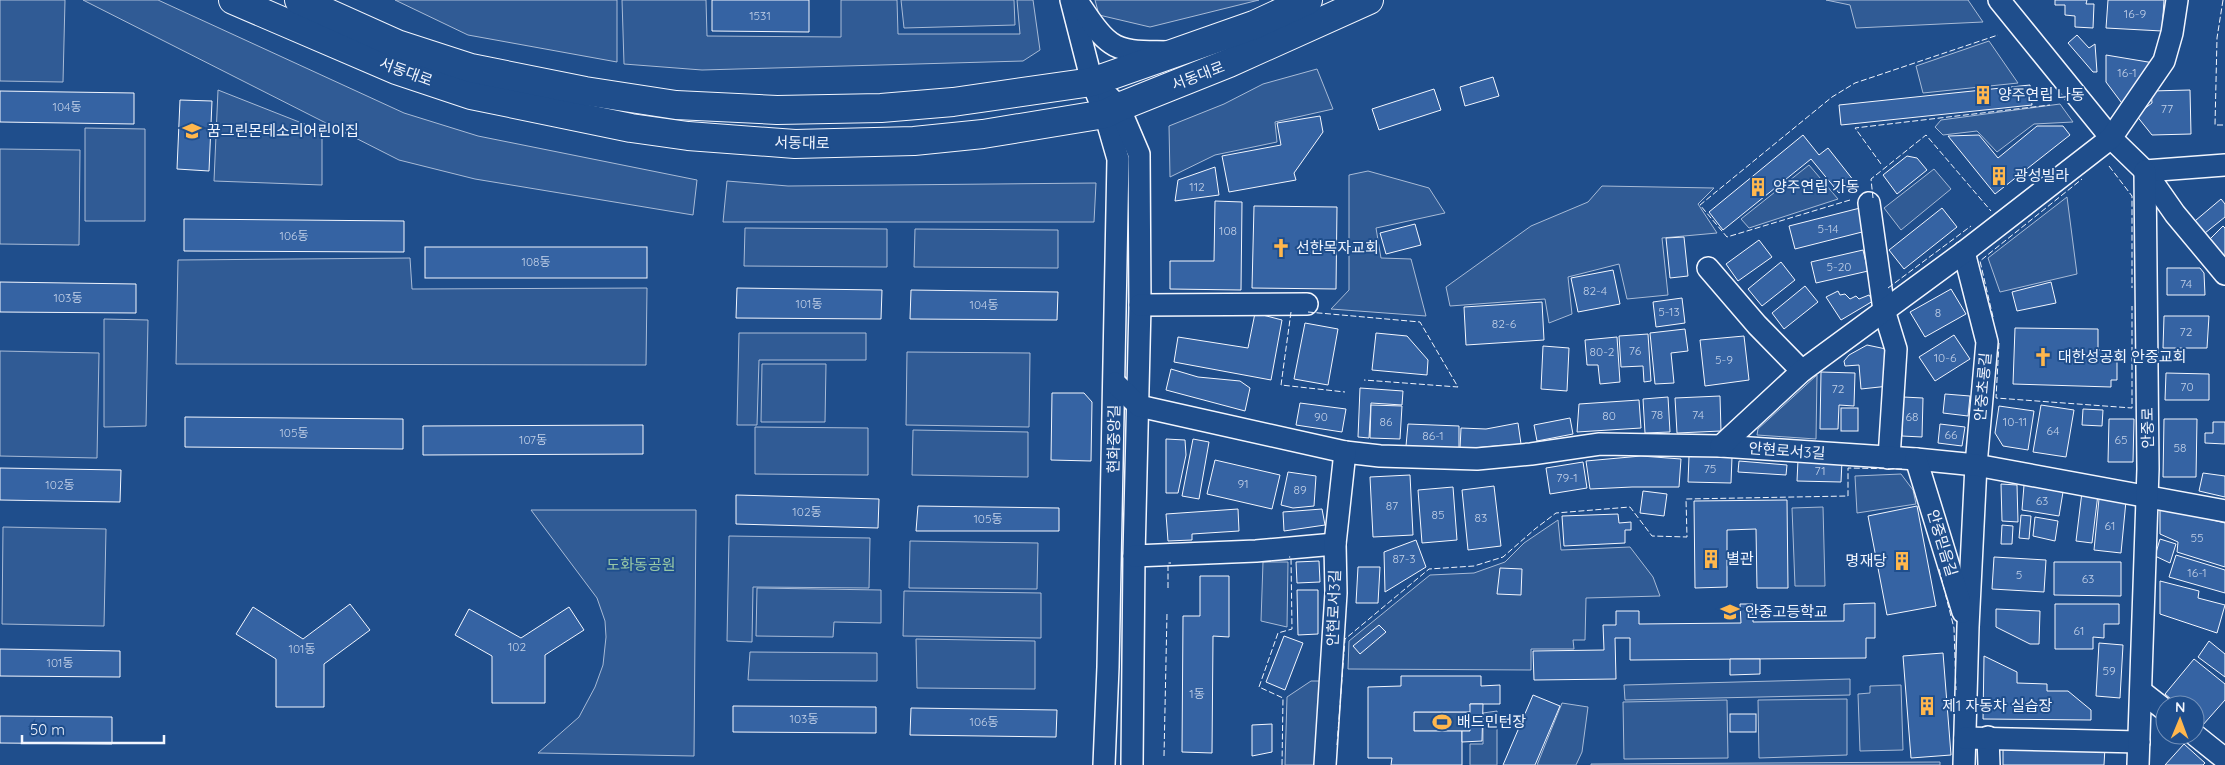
<svg xmlns="http://www.w3.org/2000/svg" width="2225" height="765" viewBox="0 0 2225 765" font-family="Quicksand,'Noto Sans KR',sans-serif">
	<style>
		.built { fill: #305b95; stroke: #a8bbd7 }
		.building { fill: #3563a3; stroke: #f2f6ff }
		.lines { fill: none; stroke-linecap: round; stroke-linejoin: round }
		.minor-casing { stroke: #f2f6ff; stroke-width: 24 }
		.major-casing { stroke: #f2f6ff; stroke-width: 30 }
		.minor { stroke: #1f4e8c; stroke-width: 21 }
		.major { stroke: #1f4e8c; stroke-width: 28 }
		.fence { stroke: #f2f6ff; stroke-width: 1; stroke-dasharray: 6 2.5; stroke-linecap: butt }
		.labels { text-anchor: middle; stroke-width: 4; stroke-linejoin: round; paint-order: stroke }
		.number-label { font-size: 12px; fill: #c3d1e8 }
		.street-label { font-size: 15px; fill: #f2f6ff; stroke: #1f4e8c }
		.poi-label { font-size: 15px; fill: #f2f6ff; stroke: #1f4e8c; text-anchor: start }
		.park-label { font-size: 15px; fill: #97c8a6; stroke: #1f4e8c }
	</style>
	<rect width="100%" height="100%" fill="#1f4e8c"/>
	<g class="built">
		<path d="M0,0h65l-2,82 -63,-1z"/>
		<path d="M83,0h75l246,113 74,23 219,44 -4,35 -218,-36 -76,-19z"/>
		<path d="M395,0h222v62l-149,-27z"/>
		<path d="M622,0h84l1,36 134,1v-37h56l1,34h122l-3,-34h16l7,50 -17,11 -321,9 -78,-6z"/>
		<path d="M901,0h113l1,25 -111,3z"/>
		<path d="M1095,0h164l-109,27 -51,-12z"/>
		<path d="M1826,0h142l15,22 -127,6 -6,-23z"/>
		<path d="M1989,41l29,42 -95,10 -7,-27z"/>
		<path d="M1317,69l16,40 -58,13 2,20 -62,13 -45,22 -1,-51 55,-22 39,-20z"/>
		<path d="M218,90l104,41v54l-108,-4z"/>
		<path d="M2060,104l13,18 -39,2 -37,28 -20,-21 -34,4 -8,-8 6,-7z"/>
		<path d="M85,128l60,1v92h-60z"/>
		<path d="M0,149l80,1 -1,95 -79,-1z"/>
		<path d="M1809,165l29,34 -89,29 -8,-9z"/>
		<path d="M1934,169l17,20 -50,41 -17,-22z"/>
		<path d="M1368,171l61,17 16,25 -69,15 5,30 30,1 15,57 -95,-7 18,-19v-115z"/>
		<path d="M727,181l61,5 308,-3 -2,39h-371z"/>
		<path d="M1602,186l112,2 -16,16 19,29 -55,5 6,57 -41,4 -8,-35 -51,13 4,37 -23,9 -4,-24 -95,7 -4,-19 85,-61 57,-24z"/>
		<path d="M2067,197l10,77 -77,18 -12,-34z"/>
		<path d="M745,228l142,1v38l-143,-1z"/>
		<path d="M915,229l143,1v38l-144,-1z"/>
		<path d="M410,258l2,31 235,-1 -1,77 -470,-1 2,-104z"/>
		<path d="M104,319l44,1 -2,106 -42,1z"/>
		<path d="M739,333h127v27h-107l-2,65h-20z"/>
		<path d="M0,351l99,2 -2,105 -97,-2z"/>
		<path d="M907,352l123,1 -1,74 -123,-2z"/>
		<path d="M762,364h64l-1,58h-64z"/>
		<path d="M1817,375l-1,64 -59,-4 1,-6z"/>
		<path d="M755,427l113,1v47l-113,-1z"/>
		<path d="M913,430l115,2v45l-116,-2z"/>
		<path d="M1901,474l12,16 3,14 -59,9 -2,-37z"/>
		<path d="M1823,507l2,79h-30l-3,-78z"/>
		<path d="M531,510h165l-2,246 -156,-3 41,-36 16,-30 8,-22 3,-28 -1,-16 -8,-23z"/>
		<path d="M1558,520l3,30 69,-3 23,30 7,19 -74,2 -1,42h-12l1,9h-43v21l-183,-1 1,-28 81,-66 44,-2 31,-11 19,-19z"/>
		<path d="M3,527l103,2 -2,97 -102,-2z"/>
		<path d="M729,536l141,2 -1,50 -116,-1 -1,55 -25,-1z"/>
		<path d="M910,541l128,2 -1,46 -128,-1z"/>
		<path d="M1263,562h25l-1,65 -26,-6z"/>
		<path d="M757,588l124,2v33l-47,-1 -1,15 -77,-1z"/>
		<path d="M904,591l137,2v45l-138,-2z"/>
		<path d="M916,639l119,2v48l-118,-1z"/>
		<path d="M750,652l127,1v28l-129,-1z"/>
		<path d="M1850,679v16l-225,5 -1,-15z"/>
		<path d="M1311,681h11l-4,84h-33l2,-68z"/>
		<path d="M1901,685l2,65 -43,1 -2,-57 12,-1v-7z"/>
		<path d="M1847,699v56l-88,3 -1,-58z"/>
		<path d="M1727,700l1,58 -104,1 -1,-57z"/>
		<path d="M1562,703l26,4 -6,45 -6,13h-39z"/>
		<path d="M1497,711v54h-27v-21h13v-31z"/>
		<path d="M1414,712h57l-1,19h-56z"/>
		<path d="M1940,762v3h-349v-1z"/>
	</g>
	<g class="building">
		<path d="M712,0h97v32l-97,-1z"/>
		<path d="M2055,0h32l-1,4h8l-1,24 -18,-1v-11l-10,-1v-10h-10z"/>
		<path d="M2108,0h56l-2,31 -56,-3z"/>
		<path d="M2077,35l12,13 6,-4 2,28h-4l-25,-29z"/>
		<path d="M2106,55l48,8 -30,43 -18,-24z"/>
		<path d="M1493,77l6,19 -34,10 -5,-19z"/>
		<path d="M2030,85l2,20 -191,20 -2,-20z"/>
		<path d="M1434,89l7,21 -62,20 -7,-21z"/>
		<path d="M2190,90l1,44 -39,1 -16,-20 16,-12 -1,-12z"/>
		<path d="M0,91l134,2v31l-134,-2z"/>
		<path d="M180,100l32,1 -3,70 -32,-2z"/>
		<path d="M1320,116l3,16 -29,41 2,7 -67,12 -7,-36 59,-11 -4,-22z"/>
		<path d="M2037,126h26l7,9 -75,59 -47,-58 31,-1 19,23z"/>
		<path d="M1803,135l16,20 9,-7 26,33 -15,12 -28,-34 -88,71 -14,-18z"/>
		<path d="M1907,156l10,2 10,12 -30,24 -14,-19z"/>
		<path d="M1215,167l4,28 -44,6 3,-21z"/>
		<path d="M2221,199l4,5v13l-25,20 -11,-11z"/>
		<path d="M1215,201l27,1 -1,88 -71,-1v-28h44z"/>
		<path d="M1254,206l83,1 -1,82 -84,-1z"/>
		<path d="M1860,208l6,23 -71,18 -6,-23z"/>
		<path d="M1942,208l15,19 -53,42 -15,-19z"/>
		<path d="M184,219l220,2v31l-220,-1z"/>
		<path d="M1415,224l6,21 -35,9 -6,-21z"/>
		<path d="M2223,226l2,2v29l-16,-17z"/>
		<path d="M1684,237l4,39 -18,2 -4,-40z"/>
		<path d="M1759,240l13,17 -34,24 -12,-17z"/>
		<rect x="425" y="247" width="222" height="31"/>
		<path d="M1863,250l5,21 -52,12 -5,-21z"/>
		<path d="M1781,262l14,18 -33,26 -14,-17z"/>
		<path d="M2167,268h33l4,5 1,22h-38z"/>
		<path d="M1613,270l7,34 -42,8 -7,-34z"/>
		<path d="M0,282l136,2v29l-136,-1z"/>
		<path d="M2051,282l5,21 -39,8 -5,-19z"/>
		<path d="M1805,286l13,16 -34,27 -12,-16z"/>
		<path d="M737,288l145,2 -1,29 -145,-1z"/>
		<path d="M1951,289l15,25 -41,23 -15,-25z"/>
		<path d="M911,290l147,2 -1,28 -147,-1z"/>
		<path d="M1838,291l2,4 5,-1 5,5 6,-3 3,3 10,-4 4,6 -32,19 -15,-23z"/>
		<path d="M1682,298l3,25 -29,4 -3,-25z"/>
		<path d="M1542,302l2,38 -78,5 -2,-38z"/>
		<path d="M1255,313l27,7 -11,60 -97,-18 4,-25 70,11z"/>
		<path d="M2164,316h45l-2,32h-44z"/>
		<path d="M1305,323l33,6 -10,56 -34,-6z"/>
		<path d="M2015,328l83,1v21h11v11h8v19h-6v7l-98,-3z"/>
		<path d="M1685,329l3,22 -17,2 3,30 -19,1 -5,-51z"/>
		<path d="M1376,333l31,3 21,24 -1,15 -55,-5z"/>
		<path d="M1648,334l3,47 -7,1 -1,-16 -22,1 -2,-31z"/>
		<path d="M1954,335l16,24 -35,22 -16,-24z"/>
		<path d="M1744,336l5,44 -44,6 -5,-46z"/>
		<path d="M1617,337l3,45 -20,2 -2,-19h-11l-2,-25z"/>
		<path d="M1867,345l19,4 3,37 -28,3 -2,-24 -14,1 -1,-5 5,-6z"/>
		<path d="M1543,346l26,2 -2,43 -26,-2z"/>
		<path d="M1171,369l27,8 42,4 10,7 -5,23 -79,-21z"/>
		<path d="M1821,372l34,1 -1,33 -15,-1 -1,24h-18z"/>
		<path d="M2166,373l43,1v26h-44z"/>
		<path d="M1360,388l43,3 -1,14 -31,-2 -2,35 -11,-1z"/>
		<path d="M1052,393h32l8,9 -1,59 -40,-1z"/>
		<path d="M1945,394l25,2 -2,20 -25,-3z"/>
		<path d="M1720,396l1,35 -44,2 -2,-35z"/>
		<path d="M1668,397l2,35 -25,1 -2,-34z"/>
		<path d="M1903,397l20,1 -1,39 -20,-1z"/>
		<path d="M1639,400l2,28 -64,4 2,-28z"/>
		<path d="M1300,403l46,6 -4,23 -46,-7z"/>
		<path d="M1371,405l31,1 -2,33 -30,-1z"/>
		<path d="M2041,405l33,5 -8,47 -33,-5z"/>
		<path d="M1999,406l35,5 -6,39 -25,-4 -8,-13z"/>
		<rect x="1841" y="408" width="17" height="23"/>
		<path d="M2083,409l20,1 -1,16 -20,-1z"/>
		<path d="M185,417l218,2v30l-218,-2z"/>
		<path d="M1570,418l3,16 -36,7 -3,-16z"/>
		<path d="M2109,419h25l-1,43h-25z"/>
		<path d="M2164,419h33l-1,58h-33z"/>
		<path d="M2213,422h12v22l-20,-1v-10h8z"/>
		<path d="M1518,423l3,21 -61,5 1,-21 25,1z"/>
		<path d="M1408,424l51,2v22l-53,-2z"/>
		<path d="M1940,424l25,3 -3,19 -24,-3z"/>
		<path d="M643,425v29l-220,1v-29z"/>
		<path d="M1166,439l19,1 1,15 -8,38h-12z"/>
		<path d="M1193,439l16,3 -10,57 -17,-3z"/>
		<path d="M1641,456l40,3 -2,28h-47l-42,2 -4,-28z"/>
		<path d="M1689,456l43,1 -1,26 -43,-1z"/>
		<path d="M1215,460l65,15 -8,34 -65,-15z"/>
		<path d="M1798,460l44,1 -1,21 -44,-1z"/>
		<path d="M1739,461l48,4 -1,10 -48,-3z"/>
		<path d="M1583,462l4,26 -37,6 -4,-26z"/>
		<path d="M0,468l121,2 -1,32 -120,-2z"/>
		<path d="M1288,472l28,4 -2,30 -21,2 -12,-3z"/>
		<path d="M2203,473l22,3v21l-26,-6z"/>
		<path d="M1410,475l3,60 -40,2 -3,-60z"/>
		<path d="M2001,484l16,1 1,37 -16,-1z"/>
		<path d="M2024,485l39,7 -4,24 -37,-6z"/>
		<path d="M1494,486l7,60 -33,4 -6,-60z"/>
		<path d="M1453,487l4,53 -35,3 -4,-53z"/>
		<path d="M1643,491l24,3 -3,22 -24,-3z"/>
		<path d="M2082,492l16,2 -6,49 -16,-2z"/>
		<path d="M736,495l143,4 -1,29 -142,-4z"/>
		<path d="M2099,499l27,2 -5,52 -27,-3z"/>
		<path d="M1787,500l1,88h-31l-1,-59 -29,1v57l-32,1 -1,-87z"/>
		<path d="M918,506l141,2v23h-143z"/>
		<path d="M1917,506l19,100 -49,9 -19,-99z"/>
		<path d="M2160,507l65,16v44l-48,-15 1,-10 -18,-8z"/>
		<path d="M1238,509l1,22 -47,3v6l-24,1 -2,-27z"/>
		<path d="M1322,509l3,16 -41,6 -1,-19z"/>
		<path d="M1618,514l1,9 12,-1v8h-6v13l-61,3 -2,-30z"/>
		<path d="M2021,515l10,1 -2,23 -10,-1z"/>
		<path d="M2035,517l23,4 -3,20 -22,-5z"/>
		<path d="M2002,525l11,1 -1,18h-11z"/>
		<path d="M2160,539l16,5 -6,19 -15,-7z"/>
		<path d="M1416,540l10,27 -41,25 -1,-40z"/>
		<path d="M2176,555l49,15v23l-56,-16z"/>
		<path d="M1994,557l52,3 -2,32 -52,-3z"/>
		<path d="M1319,561l1,21 -23,1 -1,-21z"/>
		<path d="M2054,562h67v34l-67,-1z"/>
		<path d="M1358,567h22l-2,36h-22z"/>
		<path d="M1500,568l22,1 -1,26 -24,-1z"/>
		<path d="M1200,576h29v61l-16,-1 -1,117 -30,-1 1,-136h17z"/>
		<path d="M2160,581l39,10 -1,7 27,7 -8,28 -57,-19z"/>
		<path d="M1297,590h21v44l-20,1z"/>
		<path d="M1875,603v35h-9v20l-236,2v-22h-15l1,41 -82,1 -1,-29 71,-1 -1,-25h13v-14h23v13l102,-1 -1,-19h13v18l91,-1v-17z"/>
		<path d="M350,604l20,26 -46,34v43h-48v-48l-40,-25 17,-27 50,32z"/>
		<path d="M2055,604h64v20h-15v14l-11,-1v12h-38z"/>
		<path d="M569,607l15,23 -39,25v48h-53v-47l-37,-21 14,-26 52,29z"/>
		<path d="M1996,609l44,2 -1,33h-9l-34,-17z"/>
		<path d="M1379,625l7,7 -26,22 -7,-8z"/>
		<path d="M1284,636l19,7 -18,47 -19,-8z"/>
		<path d="M2209,641l16,13v23l-27,-20z"/>
		<path d="M2099,643l24,2 -3,53 -24,-2z"/>
		<path d="M0,649l120,2v26l-120,-1z"/>
		<path d="M1943,653l8,102 -40,3 -8,-102z"/>
		<path d="M1984,656l33,16v11l30,1v7h21l23,19v10l-108,-1z"/>
		<path d="M1730,659h30v15l-30,1z"/>
		<path d="M2194,659l31,25v16l-23,26 -7,-6v-15h-17l-13,-11z"/>
		<path d="M1401,676h80v10l19,-1v19h-30l1,8h-57v19h48v34h-71l1,-7h-24v-71l33,-1z"/>
		<path d="M1533,695l27,11 -25,59h-32z"/>
		<path d="M1470,704h13l-1,37 -20,1v-11h8z"/>
		<path d="M733,706l143,1v26l-143,-1z"/>
		<path d="M911,708l146,2 -1,27 -146,-2z"/>
		<rect x="1730" y="714" width="26" height="18"/>
		<path d="M0,716l112,1v27l-112,-1z"/>
		<path d="M1272,724v28l-20,4v-31z"/>
		<path d="M2184,744l21,19 -2,2h-38z"/>
		<path d="M2003,745l102,2 -1,18h-101z"/>
	</g>
	<g class="lines">
		<g class="minor-casing">
			<g id="minor">
				<path d="M1071,0l21,82 13,32 13,45 -10,508 -4,98"/>
				<path d="M1076,0c11,14 20,33 35,43 15,11 41,8 59,9"/>
				<path d="M1999,0l112,138 34,33 30,43 50,60"/>
				<path d="M1109,97l10,10 20,47 1,151 -6,251 -2,209"/>
				<path d="M2145,171l80,-6"/>
				<path d="M1869,203l15,107 12,39 -7,109"/>
				<path d="M1964,252l23,90 -11,123 -8,162 -4,138"/>
				<path d="M1708,268l49,57 45,46"/>
				<path d="M1140,305l167,-1"/>
				<path d="M1115,383l24,23 206,46 35,4 97,3 54,-5 69,-10 121,2 195,13 60,6 249,46"/>
				<path d="M1721,446l81,-75 162,-119 147,-114 53,-77 8,-28 5,-33"/>
				<path d="M1916,459l47,153"/>
				<path d="M1134,556l122,-5 79,-7"/>
				<path d="M2142,692l23,18"/>
				<path d="M2195,735l30,24"/>
				<path d="M1988,737l1,28"/>
				<path d="M1965,738l174,4"/>
				<path d="M1325,765l11,-172 -1,-49 10,-92"/>
				<path d="M2138,765l10,-296 -3,-298"/>
			</g>
		</g>
		<g class="major-casing">
			<g id="major">
				<path d="M233,0l163,70 75,25 160,33 57,8 107,8 119,-3 69,-7 122,-20 14,-7 110,-44 140,-63"/>
				<path d="M299,0l98,44 74,24 114,23 91,14 101,5 104,-2 72,-6 139,-20 162,-57 54,-25"/>
			</g>
		</g>
		<use href="#minor" class="minor"/>
		<use href="#major" class="major"/>
		<g class="fence">
			<path d="M2223,0l-6,38 -2,87h10"/>
			<path d="M1881,164l-26,-36 195,-23"/>
			<path d="M2109,166l23,30v92"/>
			<path d="M1873,198l-2,-19 55,-44 65,76"/>
			<path d="M1850,200l-123,37 -27,-32 132,-108 23,-14 143,-48"/>
			<path d="M1888,288l83,-62"/>
			<path d="M1291,312l-10,73 64,7"/>
			<path d="M1308,312l112,10 38,65 -94,-7"/>
			<path d="M1993,317l-13,-56 102,-82"/>
			<path d="M1999,343l-3,55 136,10v-102"/>
			<path d="M1939,569l15,59 2,62"/>
			<path d="M1168,588v-25h3"/>
			<path d="M1337,745l8,-106 84,-70 45,-3 29,-9 32,-28 21,-16 74,-6 22,29 35,1 -1,-38 162,-3v-28l54,1"/>
			<path d="M1164,756l3,-143"/>
			<path d="M1282,765l1,-67 -24,-11 19,-54 14,-4 -1,-72h-2"/>
		</g>
	</g>
	<defs>
		<g id="building-bare" transform="scale(1.5)"><path d="M-4-6H4V6H1V3H-1V6H-4ZM-2.5-4.3h1.7v1.8h-1.7ZM.8-4.3h1.7v1.8H.8ZM-2.5-1h1.7V.8h-1.7ZM.8-1h1.7V.8H.8Z" fill="#ffb74d" stroke="#1f4e8c" stroke-width="2.5" paint-order="stroke"/></g>
		<g id="school-bare" transform="scale(1.5)"><path d="M0-5L7-2L0 1L-7-2ZM-4 1L0 2.5L4 1V4Q0 6-4 4Z" fill="#ffb74d" stroke="#1f4e8c" stroke-width="2.5" paint-order="stroke"/></g>
		<g id="church-bare" transform="scale(1.5)"><path d="M-1.2-6h2.4v3.5h3.3v2.4h-3.3V6h-2.4V-.1h-3.3v-2.4h3.3Z" fill="#ffb74d" stroke="#1f4e8c" stroke-width="2.5" paint-order="stroke"/></g>
		<g id="stadium-bare" transform="scale(1.5)"><path d="M0-5a6.5 5 0 1 0 0 10a6.5 5 0 1 0 0-10ZM-3.5-1.8h7v3.6h-7Z" fill="#ffb74d" stroke="#1f4e8c" stroke-width="2.5" paint-order="stroke"/></g>
	</defs>
	<g fill-rule="evenodd">
		<use href="#building-bare" x="1983" y="95"/>
		<use href="#school-bare" x="192" y="131"/>
		<use href="#building-bare" x="1999" y="176"/>
		<use href="#building-bare" x="1758" y="187"/>
		<use href="#church-bare" x="1281" y="248"/>
		<use href="#church-bare" x="2043" y="357"/>
		<use href="#building-bare" x="1711" y="559"/>
		<use href="#building-bare" x="1902" y="561"/>
		<use href="#school-bare" x="1730" y="612"/>
		<use href="#building-bare" x="1927" y="706"/>
		<use href="#stadium-bare" x="1442" y="722"/>
	</g>
	<g class="labels">
		<g class="number-label">
			<text x="2135" y="18">16-9</text>
			<text x="760" y="20">1531</text>
			<text x="2127" y="77">16-1</text>
			<text x="67" y="111">104동</text>
			<text x="2167" y="113">77</text>
			<text x="1197" y="191">112</text>
			<text x="1828" y="233">5-14</text>
			<text x="1228" y="235">108</text>
			<text x="294" y="240">106동</text>
			<text x="536" y="266">108동</text>
			<text x="1839" y="271">5-20</text>
			<text x="2186" y="288">74</text>
			<text x="1595" y="295">82-4</text>
			<text x="68" y="302">103동</text>
			<text x="809" y="308">101동</text>
			<text x="984" y="309">104동</text>
			<text x="1669" y="316">5-13</text>
			<text x="1938" y="317">8</text>
			<text x="1504" y="328">82-6</text>
			<text x="2186" y="336">72</text>
			<text x="1635" y="355">76</text>
			<text x="1602" y="356">80-2</text>
			<text x="1945" y="362">10-6</text>
			<text x="1724" y="364">5-9</text>
			<text x="2187" y="391">70</text>
			<text x="1838" y="393">72</text>
			<text x="1657" y="419">78</text>
			<text x="1698" y="419">74</text>
			<text x="1609" y="420">80</text>
			<text x="1321" y="421">90</text>
			<text x="1912" y="421">68</text>
			<text x="1386" y="426">86</text>
			<text x="2015" y="426">10-11</text>
			<text x="2053" y="435">64</text>
			<text x="294" y="437">105동</text>
			<text x="1951" y="439">66</text>
			<text x="1433" y="440">86-1</text>
			<text x="533" y="444">107동</text>
			<text x="2121" y="444">65</text>
			<text x="2180" y="452">58</text>
			<text x="1710" y="473">75</text>
			<text x="1820" y="475">71</text>
			<text x="1567" y="482">79-1</text>
			<text x="1243" y="488">91</text>
			<text x="60" y="489">102동</text>
			<text x="1300" y="494">89</text>
			<text x="2042" y="505">63</text>
			<text x="1392" y="510">87</text>
			<text x="807" y="516">102동</text>
			<text x="1438" y="519">85</text>
			<text x="1481" y="522">83</text>
			<text x="988" y="523">105동</text>
			<text x="2110" y="530">61</text>
			<text x="2197" y="542">55</text>
			<text x="1404" y="563">87-3</text>
			<text x="2197" y="577">16-1</text>
			<text x="2019" y="579">5</text>
			<text x="2088" y="583">63</text>
			<text x="2079" y="635">61</text>
			<text x="517" y="651">102</text>
			<text x="302" y="653">101동</text>
			<text x="60" y="667">101동</text>
			<text x="2109" y="675">59</text>
			<text x="1197" y="698">1동</text>
			<text x="804" y="723">103동</text>
			<text x="984" y="726">106동</text>
		</g>
		<g class="street-label">
			<text transform="translate(406 72) rotate(20)" y="5">서동대로</text>
			<text transform="translate(1198 76) rotate(-21)" y="5">서동대로</text>
			<text transform="translate(802 143) rotate(1)" y="5">서동대로</text>
			<text transform="translate(1983 387) rotate(-85)" y="5">안중초롱길</text>
			<text transform="translate(2148 428) rotate(-91)" y="5">안중로</text>
			<text transform="translate(1114 439) rotate(-89)" y="5">현화중앙길</text>
			<text transform="translate(1787 451) rotate(4)" y="5">안현로서3길</text>
			<text transform="translate(1942 543) rotate(73)" y="5">안중믿음길</text>
			<text transform="translate(1334 608) rotate(-88)" y="5">안현로서3길</text>
		</g>
		<g class="poi-label">
			<text x="1998" y="100">양주연립 나동</text>
			<text x="207" y="136">꿈그린몬테소리어린이집</text>
			<text x="2014" y="181">광성빌라</text>
			<text x="1773" y="192">양주연립 가동</text>
			<text x="1296" y="253">선한목자교회</text>
			<text x="2058" y="362">대한성공회 안중교회</text>
			<text x="1726" y="564">별관</text>
			<text x="1887" y="566" text-anchor="end">명재당</text>
			<text x="1745" y="617">안중고등학교</text>
			<text x="1942" y="711">제1 자동차 실습장</text>
			<text x="1457" y="727">배드민턴장</text>
		</g>
		<g class="park-label">
			<text x="641" y="570">도화동공원</text>
		</g>
	</g>
	<g transform="translate(2180 720) rotate(1)"><circle r="24" fill="#1f4e8c" stroke="#7391ba"/>
	<path d="M0-4L9 19L0 12L-9 19Z" fill="#ffb74d"/>
	<text y="-8" font-size="14" font-weight="bold" text-anchor="middle" fill="#f2f6ff">N</text>
	</g>
	<path d="M22 735v8h142v-8" fill="none" stroke="#f2f6ff" stroke-width="2.5"/>
	<text x="30" y="735" font-size="15" fill="#f2f6ff" stroke="#1f4e8c" stroke-width="4" paint-order="stroke">50 m</text>
</svg>
